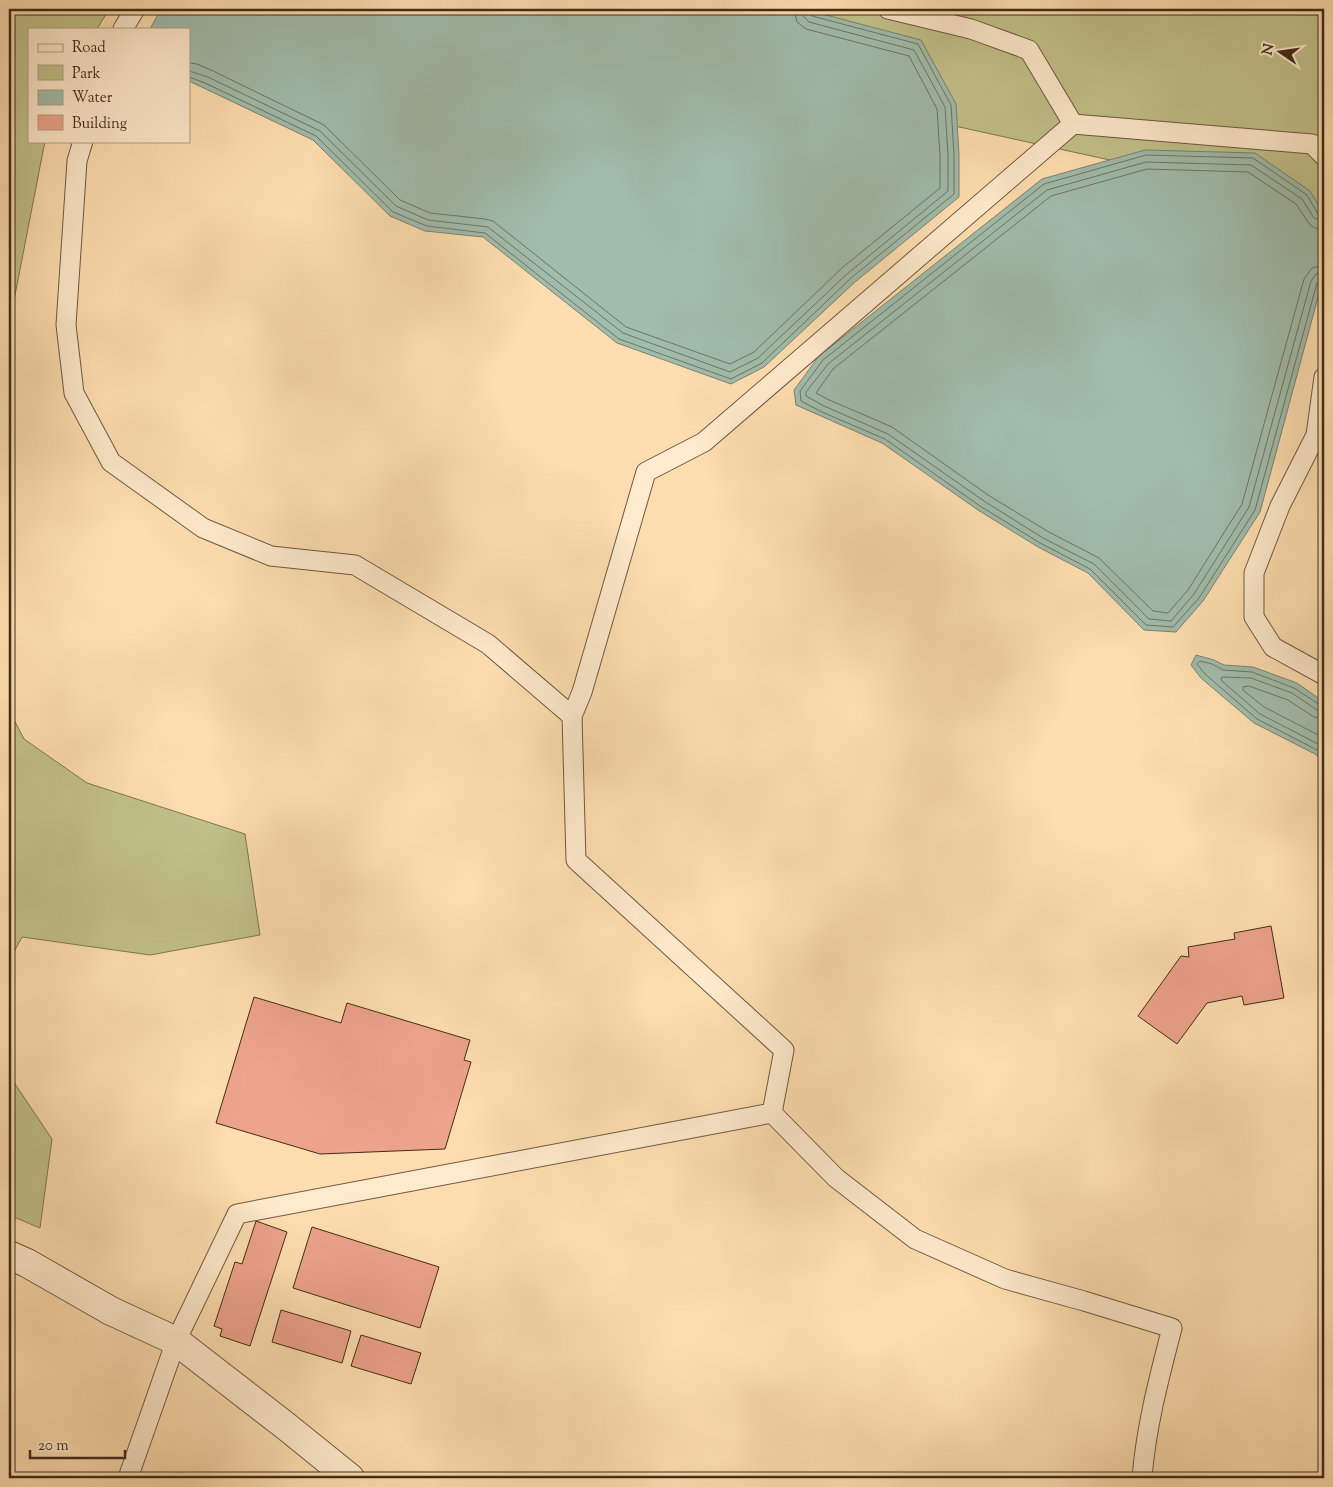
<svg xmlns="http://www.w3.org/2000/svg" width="1333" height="1487" viewBox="0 0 1333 1487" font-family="'Sorts Mill Goudy',serif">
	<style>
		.green { fill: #c2c18a; stroke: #817652 }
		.water { fill: #a0bcab; stroke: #7a8271 }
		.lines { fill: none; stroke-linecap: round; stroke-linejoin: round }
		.shore { stroke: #707463; stroke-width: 1 }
		.building { fill: #eea38c; stroke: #402c1b }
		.service-casing { stroke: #705840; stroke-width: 21 }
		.minor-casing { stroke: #705840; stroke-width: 30 }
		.service { stroke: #feeacc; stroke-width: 19 }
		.minor { stroke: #feeacc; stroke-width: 28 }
	</style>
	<rect width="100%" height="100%" fill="#fedeb0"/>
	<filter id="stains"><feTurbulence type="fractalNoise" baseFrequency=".004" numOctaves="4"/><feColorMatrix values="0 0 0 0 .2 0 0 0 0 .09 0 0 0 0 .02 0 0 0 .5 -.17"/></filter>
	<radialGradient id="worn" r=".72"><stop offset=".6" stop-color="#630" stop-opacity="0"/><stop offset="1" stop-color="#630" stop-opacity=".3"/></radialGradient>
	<g class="green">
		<path d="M9,9h100l-12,20h-68v112h16l-36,185z"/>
		<path d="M421,9h903v198z"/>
		<path d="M9,710l15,29 63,44 158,51 15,101 -110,20 -128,-18 -13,24z"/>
		<path d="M9,1075l43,64 -12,89 -31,-13z"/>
	</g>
	<g class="water">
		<path d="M161,9h642l118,31 35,64 3,51v42l-104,85 -91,85 -33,17 -114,-41 -134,-106 -58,-6 -35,-15 -77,-76 -124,-59v-52h-39z"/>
		<path d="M1145,150l110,3 55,38 14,23v61l-64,237 -57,89 -27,31 -32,-2 -56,-57 -50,-26 -60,-37 -96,-67 -86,-38 -2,-15 25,-34 223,-177z"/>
		<path d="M1196,655l18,5 10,5 29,2 44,16 27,19v60l-9,-8 -61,-31 -53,-45 -10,-13z"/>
	</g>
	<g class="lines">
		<g class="shore">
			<path d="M189,63l8,1 14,6 113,55 76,75 30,13 55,6 8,2 133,106 104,37 24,-12 88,-84 98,-80v-32l-3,-47 -28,-53 -103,-27 -9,-7 -3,-13"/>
			<path d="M189,71l19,6 112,54 76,75 32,14 60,7 135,106 107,39 28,-14 89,-84 101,-83v-36l-3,-48 -31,-57 -105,-28 -6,-6 -2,-7"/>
			<path d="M189,77l16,6 111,53 77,76 34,14 58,7 134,106 112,40 31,-16 89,-85 103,-84v-39l-3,-50 -33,-61 -106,-28 -4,-3 -1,-4"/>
			<path d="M1324,216l-6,-2 -11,-19 -54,-37 -107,-3 -102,29 -221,176 -23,31 1,10 21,11 63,27 95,67 60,37 50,26 56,56 27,2 26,-29 56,-88 62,-227 3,-3 4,-1"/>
			<path d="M1324,222l-10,-4 -12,-19 -51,-34 -105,-3 -99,28 -219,174 -22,28v4l18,10 64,28 96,67 59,37 51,26 55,55 22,2 23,-27 55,-87 62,-226 5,-7 8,-2"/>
			<path d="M1324,230l-7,-1 -7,-4 -14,-21 -48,-32 -101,-3 -96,27 -218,173 -17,24 11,6 65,28 96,68 59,36 52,27 54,53 15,2 20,-23 54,-86 62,-225 8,-11 12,-3"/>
			<path d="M1324,705h-4l-26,-17 -42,-16 -29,-2 -11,-6 -12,-3 -3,3 8,10 52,45 60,31 7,5"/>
			<path d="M1324,712l-7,-2 -25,-17 -41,-15 -28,-1 -2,1 1,3 38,33 64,33"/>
			<path d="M1324,719l-10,-2 -26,-17 -39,-14 -6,1v3l21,17 60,31"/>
		</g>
	</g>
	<g class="building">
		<path d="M1271,926l13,72 -40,7 -2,-9 -35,7 -30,41 -39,-28 43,-60 8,1 -1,-10 47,-8 -1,-6z"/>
		<path d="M254,997l87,26 6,-20 123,37 -6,20 7,2 -26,87 -125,5 -104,-31z"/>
		<path d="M256,1221l31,11 -37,114 -30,-10 2,-7 -8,-3 21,-64 7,2z"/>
		<path d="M312,1227l127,40 -19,61 -127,-40z"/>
		<path d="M281,1310l70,21 -9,32 -70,-21z"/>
		<path d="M361,1335l60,18 -10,31 -60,-18z"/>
	</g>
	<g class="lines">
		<g class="service-casing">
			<g id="service">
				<path d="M888,9l83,20 58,21 44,74"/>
				<path d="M123,29l12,-20"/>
				<path d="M83,141l-6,20 -11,164 8,68 37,69 92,66 68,28 84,9 133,79 84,72 4,144 208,190 -12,63"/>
				<path d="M1324,377l-8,58 -36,71 -26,67v44l19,30 51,28"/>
				<path d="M572,716l10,-24 64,-220 58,-30 369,-318 239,20 12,12"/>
				<path d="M772,1113l64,65 79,61 90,40 79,22 88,27c-13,50 -26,99 -30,150"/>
				<path d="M128,1478l48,-137 61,-127 535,-101"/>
			</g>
		</g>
		<g class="minor-casing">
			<path id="minor" d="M9,1255l18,8 84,48 65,30 111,86 63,51"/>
		</g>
		<use href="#service" class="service"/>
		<use href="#minor" class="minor"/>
	</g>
	<rect width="1333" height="1487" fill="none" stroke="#fedeb0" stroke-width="30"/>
	<rect x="10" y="10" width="1313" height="1467" fill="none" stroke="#402c1b" stroke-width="2.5"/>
	<rect x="15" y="15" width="1303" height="1457" fill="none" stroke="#402c1b"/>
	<rect x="28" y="28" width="162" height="115" fill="#feeacc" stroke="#b29e85"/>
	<rect x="38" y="44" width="25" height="8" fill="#feeacc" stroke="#b29e85"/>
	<text x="72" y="52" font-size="15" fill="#402c1b">Road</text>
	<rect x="38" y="65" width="25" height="15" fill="#c2c18a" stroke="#b29e85"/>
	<text x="72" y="78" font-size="15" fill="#402c1b">Park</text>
	<rect x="38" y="90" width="25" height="15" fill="#a0bcab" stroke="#b29e85"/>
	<text x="72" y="102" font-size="15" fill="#402c1b">Water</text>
	<rect x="38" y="115" width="25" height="15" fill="#eea38c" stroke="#b29e85"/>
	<text x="72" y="128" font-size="15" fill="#402c1b">Building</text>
	<g transform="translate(1280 52) rotate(283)" stroke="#feeacc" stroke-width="4" paint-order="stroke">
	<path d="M0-4L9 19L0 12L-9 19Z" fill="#402c1b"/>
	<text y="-8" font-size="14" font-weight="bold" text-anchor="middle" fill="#402c1b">N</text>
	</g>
	<path d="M30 1450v8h95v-8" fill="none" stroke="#402c1b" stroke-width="2.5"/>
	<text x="38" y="1450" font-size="15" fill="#402c1b" stroke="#feeacc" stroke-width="4" paint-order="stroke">20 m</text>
	<rect width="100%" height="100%" filter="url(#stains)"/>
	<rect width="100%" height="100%" fill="url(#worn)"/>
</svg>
